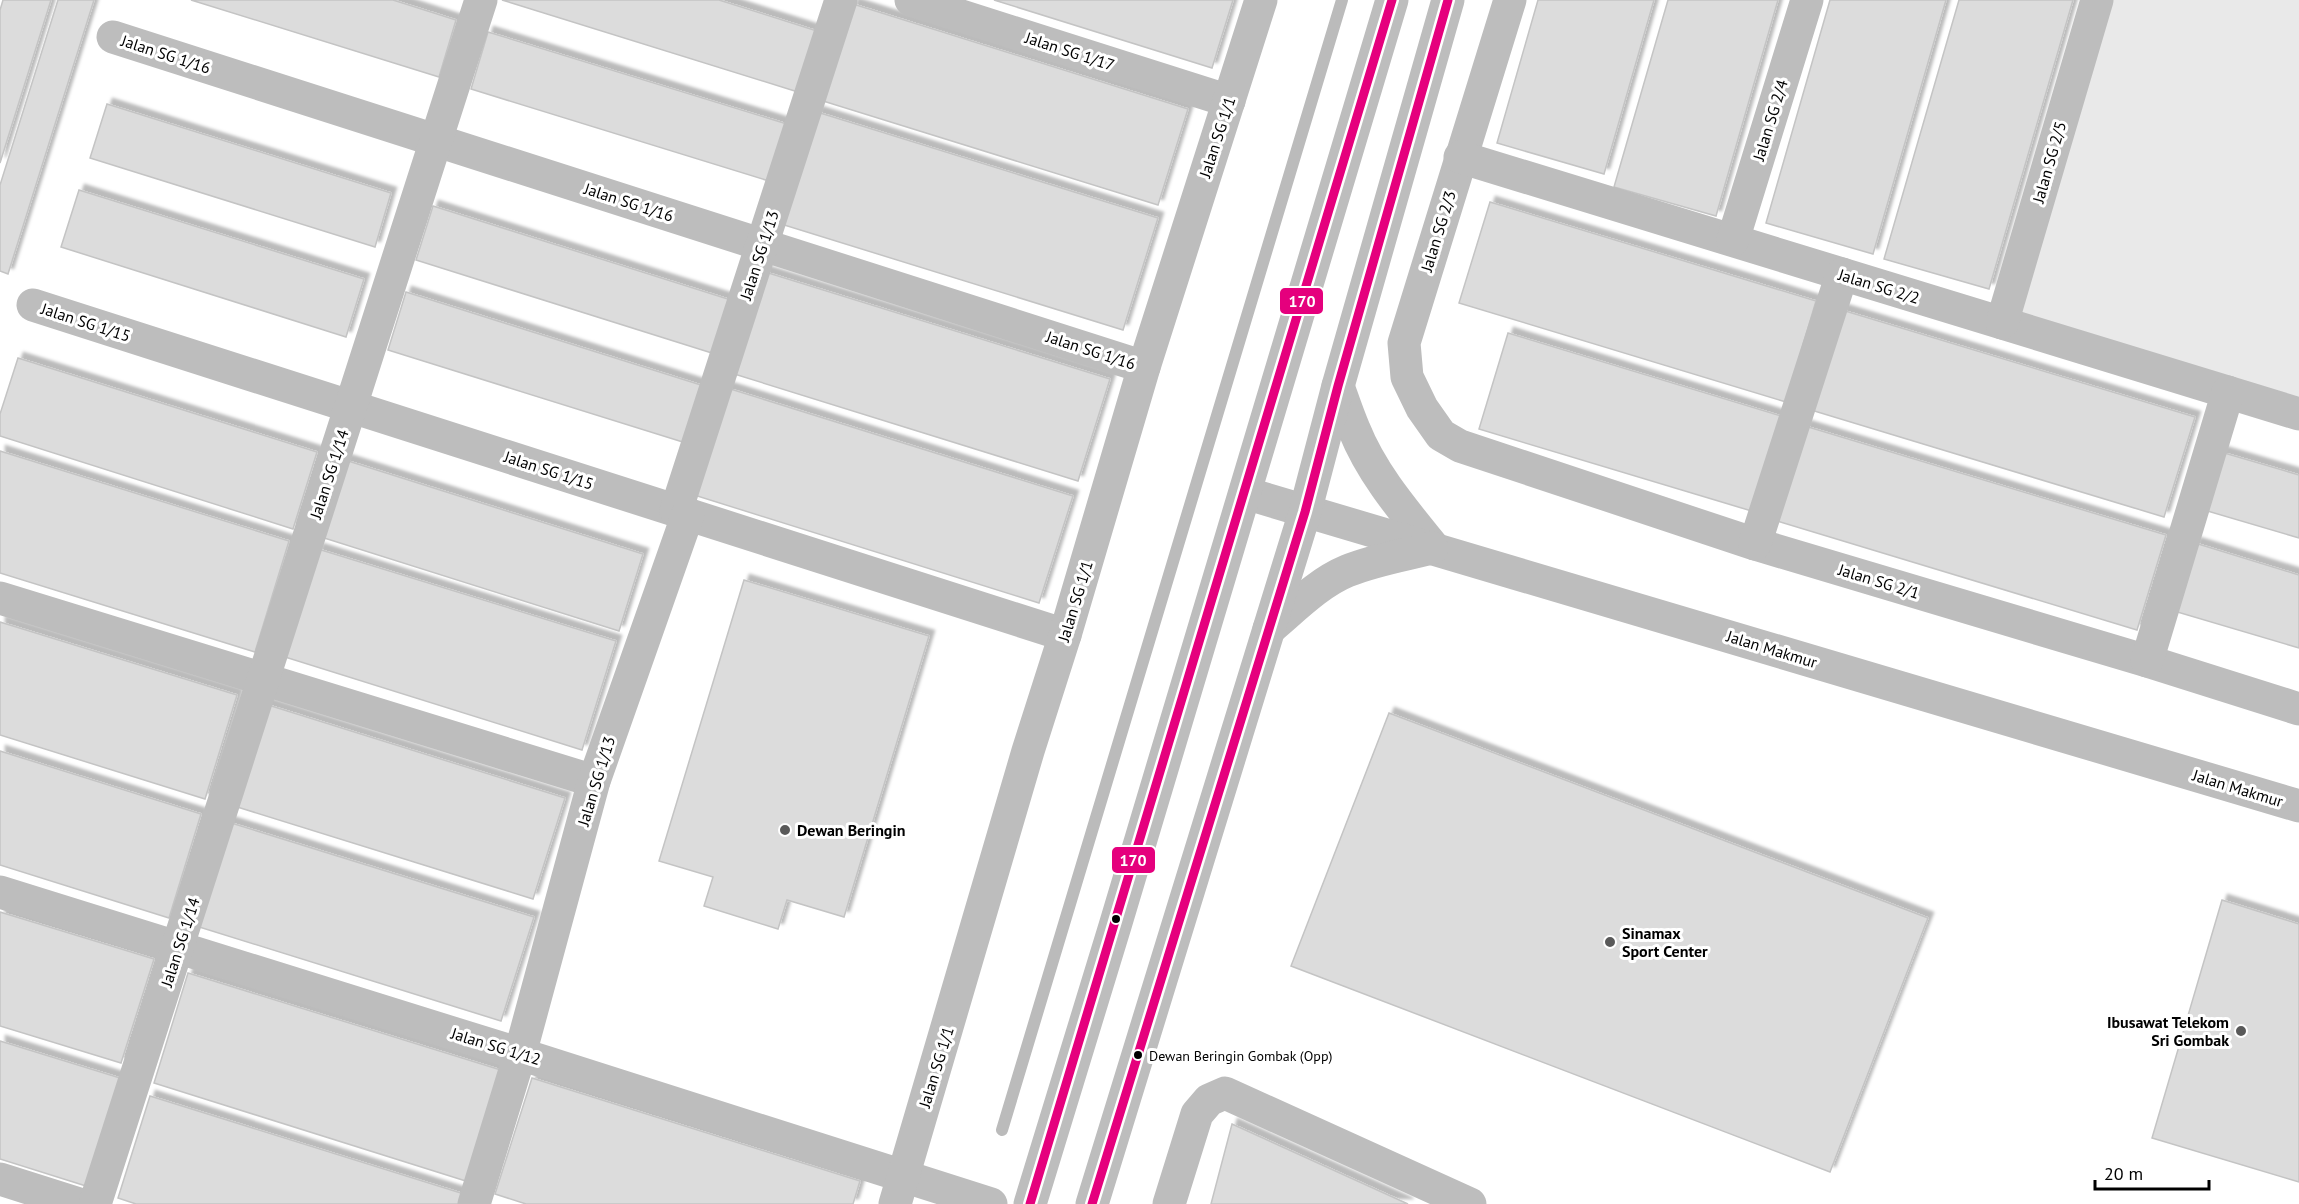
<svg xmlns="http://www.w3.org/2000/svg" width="2299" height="1204" viewBox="0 0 2299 1204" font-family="'PT Sans',sans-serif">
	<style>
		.green { fill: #e9e9e9 }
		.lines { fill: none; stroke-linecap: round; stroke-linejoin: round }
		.stream { stroke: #bbb; stroke-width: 12 }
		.building { fill: #dcdcdc; stroke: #c4c4c4; stroke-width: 1.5; filter: url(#shadow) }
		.minor { stroke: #bdbdbd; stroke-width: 33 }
		.bus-1-casing { stroke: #fff; stroke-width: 14 }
		.bus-1 { stroke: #e5007d; stroke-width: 9 }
		.poi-dot { fill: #595959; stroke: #fff; stroke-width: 2 }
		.bus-dot { fill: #000; stroke: #fff; stroke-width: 2 }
		.labels { text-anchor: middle; stroke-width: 6; stroke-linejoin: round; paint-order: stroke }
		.bus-label { font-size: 14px; fill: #000; stroke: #fff; text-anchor: start }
		.street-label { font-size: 16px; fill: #000; stroke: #fff }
		.poi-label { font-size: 16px; font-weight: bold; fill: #000; stroke: #fff; text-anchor: start }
		.line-badge { stroke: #fff; stroke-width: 2 }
		.badge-label { font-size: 16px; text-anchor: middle; font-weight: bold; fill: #fff }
	</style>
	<defs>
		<filter id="shadow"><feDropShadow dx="5.5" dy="-5.5" stdDeviation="1.5" flood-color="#0004"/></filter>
	</defs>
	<rect width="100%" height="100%" fill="#fff"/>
	<path class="green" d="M2096,0h203v414l-297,-91z"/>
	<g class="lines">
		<path class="stream" d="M1002,1130l340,-1130"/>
	</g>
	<g class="building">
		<path d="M3,0h48l-51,163v-153z"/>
		<path d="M58,0h36l-86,274 -8,-3v-86z"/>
		<path d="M191,0h202l63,20 -17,57z"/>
		<path d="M502,0h217l98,31 -19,61z"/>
		<path d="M994,0h239l-21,68z"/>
		<path d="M1538,0h116l-50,174 -107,-31z"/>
		<path d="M1668,0h110l-62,216 -102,-29z"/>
		<path d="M1830,0h116l-73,254 -107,-31z"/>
		<path d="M1959,0h114l-84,289 -105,-30z"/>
		<path d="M853,4l335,105 -30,96 -335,-104z"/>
		<path d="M488,32l299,92 -18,57 -298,-92z"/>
		<path d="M107,104l284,89 -16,54 -285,-89z"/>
		<path d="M817,112l341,106 -35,112 -342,-106z"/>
		<path d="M79,190l285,89 -18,58 -285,-90z"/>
		<path d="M1490,202l326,99 -30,101 -327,-99z"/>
		<path d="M433,206l298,94 -16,54 -299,-94z"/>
		<path d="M762,271l348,108 -32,102 -347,-108z"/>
		<path d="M406,292l298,94 -18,57 -298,-93z"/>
		<path d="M1842,310l353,107 -31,100 -353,-107z"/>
		<path d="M1508,333l276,84 -29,95 -276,-83z"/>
		<path d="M18,358l299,94 -24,77 -293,-93v-22z"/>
		<path d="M724,387l349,109 -34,107 -348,-109z"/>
		<path d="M1805,426l361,109 -29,95 -360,-109z"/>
		<path d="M0,451l289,90 -34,111 -255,-79z"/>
		<path d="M2221,452l78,23v63l-95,-28z"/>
		<path d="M345,460l298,94 -24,77 -298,-94z"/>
		<path d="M2195,543l104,32v73l-125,-37z"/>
		<path d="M318,549l298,92 -34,109 -297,-93z"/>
		<path d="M744,580l185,56 -85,281 -57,-17 -9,29 -74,-23 9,-29 -54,-16z"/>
		<path d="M0,622l237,73 -32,104 -205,-64z"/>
		<path d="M265,704l300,94 -32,101 -299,-93z"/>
		<path d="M1389,713l539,205 -98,254 -539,-206z"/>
		<path d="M0,751l201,63 -32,104 -169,-53z"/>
		<path d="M228,822l306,95 -33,104 -305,-95z"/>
		<path d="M2222,900l77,24v258l-147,-44z"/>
		<path d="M0,912l154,47 -33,104 -121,-37z"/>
		<path d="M188,973l316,98 -35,111 -315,-99z"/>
		<path d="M0,1041l120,37 -34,108 -86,-27z"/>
		<path d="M532,1078l328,103 -7,23h-327l-31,-10z"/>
		<path d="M150,1096l314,98 -3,10h-325l-18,-6z"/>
		<path d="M1232,1124l176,80h-197z"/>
	</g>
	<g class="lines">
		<g class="minor">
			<path d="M911,0l318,101"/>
			<path d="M1510,0l-106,343 3,34 15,31 19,27 19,11 295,98 392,117 152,48"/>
			<path d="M113,37l1031,330"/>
			<path d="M1460,157l839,257"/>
			<path d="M1733,240l74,-240"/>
			<path d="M33,305l1032,330"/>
			<path d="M2002,323l95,-323"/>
			<path d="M1338,386c5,14 10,29 16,43 18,45 50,82 80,119"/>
			<path d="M1245,493l1054,313"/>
			<path d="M676,511l165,-511"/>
			<path d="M1755,544l87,-270"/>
			<path d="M0,598l594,183"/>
			<path d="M1269,629c24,-20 49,-46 78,-58 27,-11 57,-16 85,-23"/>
			<path d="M2147,661l81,-269"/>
			<path d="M0,892l520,162 471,150"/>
			<path d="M0,1179l79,25"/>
			<path d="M95,1204l386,-1204"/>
			<path d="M474,1204l46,-150 74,-273 94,-267"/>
			<path d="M895,1204l133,-453 37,-116 79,-268 117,-367"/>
			<path d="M1030,1204l85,-278 277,-926"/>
			<path d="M1092,1204l213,-692 33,-126 110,-386"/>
			<path d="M1169,1204l28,-90 12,-14 16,-7 245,111"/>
		</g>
		<g class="bus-1-casing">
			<g id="bus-1">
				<path d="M1030,1204l362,-1204"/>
				<path d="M1092,1204l213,-692 33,-126 110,-386"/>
			</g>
		</g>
		<use href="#bus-1" class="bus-1"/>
	</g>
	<g class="poi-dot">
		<circle cx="785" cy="830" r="6"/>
		<circle cx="1610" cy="942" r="6"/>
		<circle cx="2241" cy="1031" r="6"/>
	</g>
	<g class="bus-dot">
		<circle cx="1116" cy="919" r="5"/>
		<circle cx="1138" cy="1055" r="5"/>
	</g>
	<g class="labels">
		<g class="bus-label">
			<text x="1149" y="1061">Dewan Beringin Gombak (Opp)</text>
		</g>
		<g class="street-label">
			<text transform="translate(1070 51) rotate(18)" y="6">Jalan SG 1/17</text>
			<text transform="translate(166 54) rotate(18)" y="6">Jalan SG 1/16</text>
			<text transform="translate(1770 120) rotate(-73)" y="6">Jalan SG 2/4</text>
			<text transform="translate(1217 137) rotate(-72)" y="6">Jalan SG 1/1</text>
			<text transform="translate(2049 162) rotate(-74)" y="6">Jalan SG 2/5</text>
			<text transform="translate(629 202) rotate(18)" y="6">Jalan SG 1/16</text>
			<text transform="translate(1438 231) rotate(-73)" y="6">Jalan SG 2/3</text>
			<text transform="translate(759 255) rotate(-72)" y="6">Jalan SG 1/13</text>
			<text transform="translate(1879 286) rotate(17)" y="6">Jalan SG 2/2</text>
			<text transform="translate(86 322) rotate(18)" y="6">Jalan SG 1/15</text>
			<text transform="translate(1091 350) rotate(18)" y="6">Jalan SG 1/16</text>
			<text transform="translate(549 470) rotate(18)" y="6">Jalan SG 1/15</text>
			<text transform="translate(329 474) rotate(-72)" y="6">Jalan SG 1/14</text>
			<text transform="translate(1879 581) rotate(17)" y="6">Jalan SG 2/1</text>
			<text transform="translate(1075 601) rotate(-73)" y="6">Jalan SG 1/1</text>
			<text transform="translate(1772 649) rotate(17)" y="6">Jalan Makmur</text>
			<text transform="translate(596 781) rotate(-73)" y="6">Jalan SG 1/13</text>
			<text transform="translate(2238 788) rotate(17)" y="6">Jalan Makmur</text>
			<text transform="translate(180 942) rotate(-72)" y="6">Jalan SG 1/14</text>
			<text transform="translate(496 1046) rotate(17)" y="6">Jalan SG 1/12</text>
			<text transform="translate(936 1067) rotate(-73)" y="6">Jalan SG 1/1</text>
		</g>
		<g class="poi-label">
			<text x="797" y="836">Dewan Beringin</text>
			<text x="1622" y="939">Sinamax<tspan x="1622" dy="18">Sport Center</tspan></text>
			<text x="2229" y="1028" text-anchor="end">Ibusawat Telekom<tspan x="2229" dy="18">Sri Gombak</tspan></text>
		</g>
	</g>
	<g class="line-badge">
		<rect x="1279" y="287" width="45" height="28" rx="6" fill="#e5007d"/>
		<rect x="1111" y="846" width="45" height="28" rx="6" fill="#e5007d"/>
	</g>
	<g class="badge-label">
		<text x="1302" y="307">170</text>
		<text x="1133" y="866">170</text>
	</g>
	<path d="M2095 1180v9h114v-9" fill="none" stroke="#000000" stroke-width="3"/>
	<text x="2104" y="1180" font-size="18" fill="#000000" stroke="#ffffff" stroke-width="4.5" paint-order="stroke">20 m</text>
</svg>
